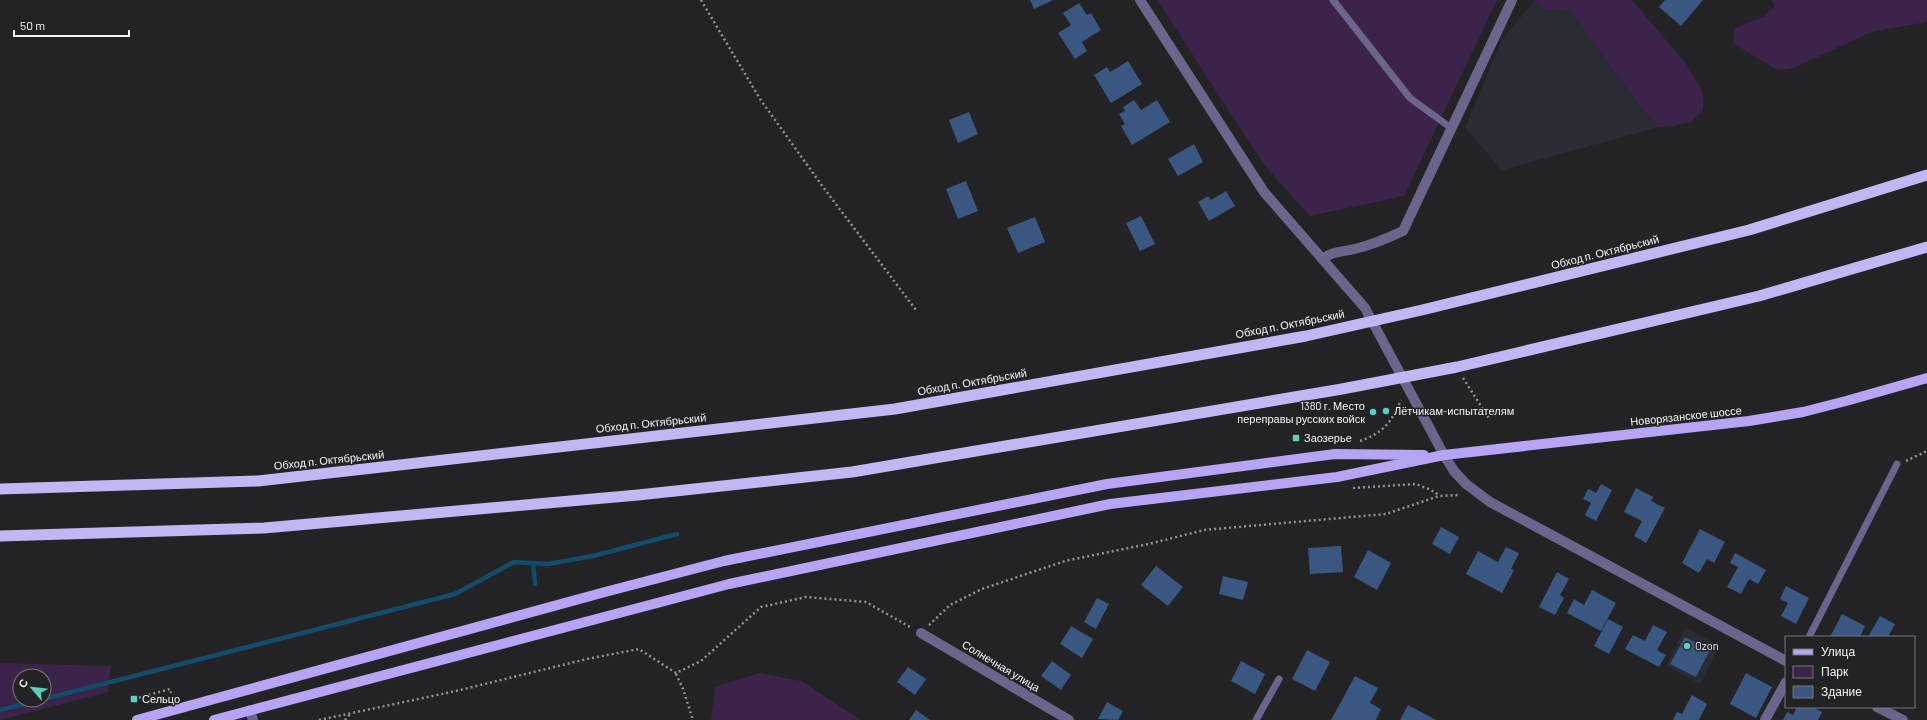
<svg xmlns="http://www.w3.org/2000/svg" width="1927" height="720" viewBox="0 0 1927 720" font-family="Barlow,sans-serif">
	<style>
		.built { fill: #2a2c34 }
		.green { fill: #3c2349; fill-rule: evenodd }
		.lines { fill: none; stroke-linecap: round; stroke-linejoin: round }
		.stream { stroke: #134b6a; stroke-width: 4.5 }
		.building { fill: #395781 }
		.path { stroke: #939396; stroke-width: 2.5; stroke-dasharray: 2 3; stroke-linecap: butt }
		.service { stroke: #6d648b; stroke-width: 7 }
		.minor { stroke: #6d648b; stroke-width: 10 }
		.primary { stroke: #b7a4f5; stroke-width: 10 }
		.trunk { stroke: #c4b6f2; stroke-width: 11 }
		.poi-dot { fill: #5bcebc; stroke: #232326; stroke-width: 1.5 }
		.labels { text-anchor: middle; stroke-width: 3; stroke-linejoin: round; paint-order: stroke }
		.street-label { font-size: 11px; fill: #f4f4f6; stroke: #232326 }
		.poi-label { font-size: 11px; fill: #f4f4f6; stroke: #232326; text-anchor: start }
	</style>
	<rect width="100%" height="100%" fill="#232326"/>
	<g class="built">
		<path d="M1535,0l9,10 26,1 77,105 12,11 -157,43 -37,-42 37,-88z"/>
		<path d="M1685,628l35,18 -20,38 -34,-18z"/>
	</g>
	<g class="green">
		<path d="M1157,0h340l-93,196 -94,20 -45,-50z"/>
		<path d="M1535,0h97l55,65 16,28v17l-12,12 -16,4 -16,1 -12,-11 -77,-105 -26,-1z"/>
		<path d="M1771,0h156v22l-56,10 -77,36 -17,2 -44,-27 2,-15 28,-11 12,-11z"/>
		<path d="M0,663l111,3 -3,26 -108,28zM20,676h24v24h-24z"/>
		<path d="M759,673l42,8 60,39h-150l4,-33z"/>
	</g>
	<g class="lines">
		<g class="stream">
			<path d="M533,563l2,21"/>
			<path d="M44,699l411,-105 59,-32 34,2 45,-8 84,-22"/>
			<path d="M0,710l40,-10"/>
		</g>
	</g>
	<g class="building">
		<path d="M1030,0h23l-19,9z"/>
		<path d="M1665,0h38l-22,26 -22,-19z"/>
		<path d="M1079,3l8,12 4,-2 10,17 -19,12 5,9 -12,8 -17,-26 13,-8 -8,-12z"/>
		<path d="M1128,61l14,23 -31,19 -17,-28 13,-8 3,5z"/>
		<path d="M1134,100l7,10 16,-10 13,22 -38,23 -11,-19 4,-2 -6,-10 6,-3 -2,-4z"/>
		<path d="M969,112l9,22 -20,9 -9,-23z"/>
		<path d="M1194,144l9,18 -25,14 -10,-17z"/>
		<path d="M966,181l12,30 -20,8 -12,-30z"/>
		<path d="M1226,191l9,15 -26,15 -11,-19 10,-6 3,4z"/>
		<path d="M1141,216l14,28 -15,7 -14,-28z"/>
		<path d="M1035,217l10,25 -27,11 -11,-25z"/>
		<path d="M1601,484l11,6 -16,31 -11,-6 6,-12 -8,-4 5,-10 8,4z"/>
		<path d="M1636,488l17,9 -2,4 14,7 -19,35 -12,-7 8,-15 -18,-9z"/>
		<path d="M1441,527l18,10 -9,17 -18,-10z"/>
		<path d="M1700,529l25,13 -11,21 -7,-4 -8,14 -17,-10z"/>
		<path d="M1341,546l2,26 -33,2 -2,-26z"/>
		<path d="M1506,547l13,6 -8,16 3,1 -12,23 -36,-19 12,-23 20,11z"/>
		<path d="M1368,550l23,13 -14,27 -23,-13z"/>
		<path d="M1735,553l31,17 -8,14 -9,-5 -8,15 -14,-7 11,-20 -8,-4z"/>
		<path d="M1156,566l27,21 -15,19 -27,-21z"/>
		<path d="M1557,572l12,7 -9,16 4,3 -9,17 -16,-8z"/>
		<path d="M1223,576l25,6 -5,18 -24,-6z"/>
		<path d="M1786,586l23,12 -13,26 -15,-8 7,-13 -8,-4z"/>
		<path d="M1592,590l24,13 -15,28 -34,-18 7,-14 10,6z"/>
		<path d="M1097,598l12,6 -13,25 -12,-7z"/>
		<path d="M1842,614l23,12 -5,11h-30z"/>
		<path d="M1880,616l15,8 -7,13h-20z"/>
		<path d="M1608,619l15,8 -14,27 -15,-8z"/>
		<path d="M1653,625l14,7 -10,18 9,5 -7,12 -34,-18 8,-14 12,6z"/>
		<path d="M1071,626l22,13 -11,19 -22,-14z"/>
		<path d="M1685,637l25,13 -14,27 -26,-13z"/>
		<path d="M1307,650l23,12 -15,29 -23,-12z"/>
		<path d="M1052,661l19,14 -10,15 -20,-14z"/>
		<path d="M1241,661l24,13 -10,20 -24,-13z"/>
		<path d="M908,667l18,12 -11,16 -18,-13z"/>
		<path d="M1746,673l26,14 -16,31 -26,-14z"/>
		<path d="M1355,676l23,12 -8,15 11,6 -5,11h-45z"/>
		<path d="M1692,695l15,9 -8,16h-26l4,-8 5,2z"/>
		<path d="M1107,702l16,9 -5,9 -20,-1z"/>
		<path d="M1408,705l28,15h-36z"/>
		<path d="M1797,707h16l9,5 -4,8h-35l4,-8 6,3z"/>
		<path d="M916,710l14,10h-21z"/>
	</g>
	<g class="lines">
		<g class="path">
			<path d="M701,0l59,99 63,88 93,123"/>
			<path d="M1463,378l27,42"/>
			<path d="M1360,441c23,-8 32,-19 41,-41"/>
			<path d="M1906,461l21,-10"/>
			<path d="M1353,488l63,-4 15,6 8,5"/>
			<path d="M929,625l21,-20 32,-16 83,-28 88,-18 51,-13 182,-16 53,-18 20,-1"/>
			<path d="M676,674l7,15 10,31"/>
			<path d="M134,699l36,-10 1,4"/>
			<path d="M319,720l137,-29 131,-32 52,-10 37,24 25,-12 60,-54 45,-10 60,5 44,25"/>
			<path d="M345,720l5,-6"/>
		</g>
		<g class="service">
			<path d="M1333,0l77,98 41,30"/>
			<path d="M1809,637l88,-173"/>
			<path d="M1256,720l23,-41"/>
		</g>
		<g class="minor">
			<path d="M1140,0l124,192 101,116 79,147 10,16 12,13 24,18 296,159"/>
			<path d="M1322,259c11,-8 20,-7 33,-10 16,-4 33,-11 48,-18l109,-231"/>
			<path d="M921,633l148,87"/>
			<path d="M1877,707l26,13"/>
			<path d="M250,710l3,10"/>
			<path d="M1765,720l21,-38"/>
		</g>
		<g class="primary">
			<path d="M137,720l468,-128 119,-31 383,-77 228,-30 89,1"/>
			<path d="M214,720l515,-136 381,-80 227,-27 107,-22 305,-34 54,-9 43,-11 81,-23"/>
		</g>
		<g class="trunk">
			<path d="M0,489l258,-8 637,-72 411,-73 116,-26 327,-80 178,-55"/>
			<path d="M0,536l264,-8 374,-33 214,-23 490,-83 115,-22 302,-71 168,-49"/>
		</g>
	</g>
	<g class="poi-dot">
		<circle cx="1386" cy="411" r="4"/>
		<circle cx="1373" cy="412" r="4"/>
		<rect x="1292" y="434" width="8" height="8" rx="2"/>
		<circle cx="1687" cy="646" r="4"/>
		<rect x="130" y="695" width="8" height="8" rx="2"/>
	</g>
	<g class="labels">
		<g class="street-label">
			<text transform="translate(1605 252) rotate(-14)" y="4">Обход п. Октябрьский</text>
			<text transform="translate(1290 324) rotate(-11)" y="4">Обход п. Октябрьский</text>
			<text transform="translate(972 382) rotate(-10)" y="4">Обход п. Октябрьский</text>
			<text transform="translate(1686 416) rotate(-6)" y="4">Новорязанское шоссе</text>
			<text transform="translate(651 423) rotate(-6)" y="4">Обход п. Октябрьский</text>
			<text transform="translate(329 460) rotate(-6)" y="4">Обход п. Октябрьский</text>
			<text transform="translate(1001 666) rotate(31)" y="4">Солнечная улица</text>
		</g>
		<g class="poi-label">
			<text x="1365" y="410" text-anchor="end">1380 г. Место<tspan x="1365" dy="13">переправы русских войск</tspan></text>
			<text x="1394" y="415">Лётчикам-испытателям</text>
			<text x="1304" y="442">Заозерье</text>
			<text x="1695" y="650">Ozon</text>
			<text x="142" y="703">Сельцо</text>
		</g>
	</g>
	<rect x="1785" y="636" width="130" height="72" fill="#232326" stroke="#777779"/>
	<rect x="1793" y="649" width="20" height="6" fill="#b7a4f5" stroke="#777779"/>
	<text x="1821" y="656" font-size="12" fill="#f4f4f6">Улица</text>
	<rect x="1793" y="666" width="20" height="12" fill="#3c2349" stroke="#777779"/>
	<text x="1821" y="676" font-size="12" fill="#f4f4f6">Парк</text>
	<rect x="1793" y="686" width="20" height="12" fill="#395781" stroke="#777779"/>
	<text x="1821" y="696" font-size="12" fill="#f4f4f6">Здание</text>
	<g transform="translate(32 688) rotate(298)"><circle r="19" fill="#232326" stroke="#777779"/>
	<path d="M0-3L7 15L0 10L-7 15Z" fill="#5bcebc"/>
	<text y="-6" font-size="11" font-weight="bold" text-anchor="middle" fill="#f4f4f6">С</text>
	</g>
	<path d="M14 30v6h115v-6" fill="none" stroke="#f4f4f6" stroke-width="2"/>
	<text x="20" y="30" font-size="12" fill="#f4f4f6" stroke="#232326" stroke-width="3" paint-order="stroke">50 m</text>
</svg>
